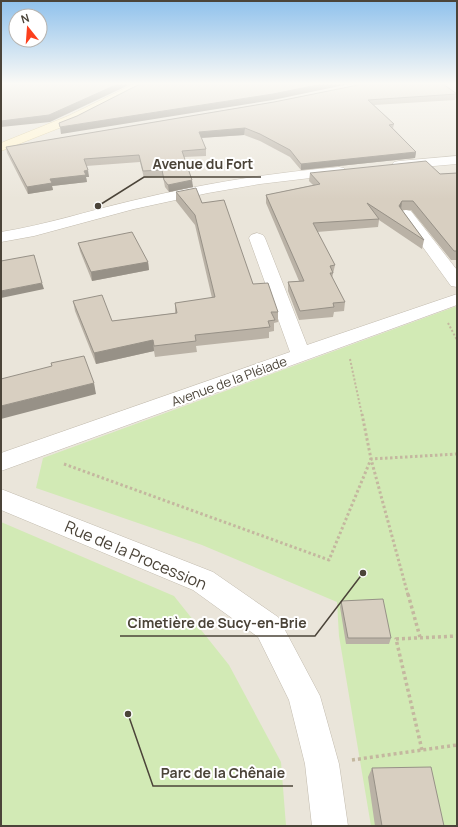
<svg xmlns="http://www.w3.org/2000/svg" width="458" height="827" viewBox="0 0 458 827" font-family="Manrope,sans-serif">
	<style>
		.residential { fill: #eae5da }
		.green { fill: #d2eab5 }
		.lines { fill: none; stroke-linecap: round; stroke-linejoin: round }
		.street-casing { stroke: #c2bbae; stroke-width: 1 }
		.secondary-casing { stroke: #d6c79b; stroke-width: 1 }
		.path-far2 { stroke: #c4b79f; stroke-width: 2; stroke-dasharray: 2 2; stroke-linecap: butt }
		.path-far1 { stroke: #c4b79f; stroke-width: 3; stroke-dasharray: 2.5 2.5; stroke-linecap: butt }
		.path { stroke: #c4b79f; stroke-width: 3.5; stroke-dasharray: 3 3; stroke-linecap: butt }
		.street { fill: #fff; fill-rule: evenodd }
		.secondary { fill: #fff3cd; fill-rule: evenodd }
		.wall { fill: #bab2a6 }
		.shaded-wall { fill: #979187 }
		.building { fill: #d8cfc1; stroke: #979187 }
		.labels { text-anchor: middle; stroke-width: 4; stroke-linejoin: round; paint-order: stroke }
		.street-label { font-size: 13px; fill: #4b4439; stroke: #fff }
		.near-street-label { font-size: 16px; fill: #4b4439; stroke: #fff }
		.leader { fill: none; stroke: #4b4439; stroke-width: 1.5 }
		.callout-dot { fill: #4b4439; stroke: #fff; stroke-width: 1.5 }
		.callout-label { font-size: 14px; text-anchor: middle; font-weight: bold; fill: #4b4439; stroke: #fff; stroke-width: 4; stroke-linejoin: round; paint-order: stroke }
	</style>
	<rect width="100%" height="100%" fill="#f6f3ec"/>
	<rect class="residential" x="1" y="84" width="456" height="742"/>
	<g class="green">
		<path d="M457,306v520h-86l-32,-190 -2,-34 -135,-57 -166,-57 7,-30z"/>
		<path d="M1,522l173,74 55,69 52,97 5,64h-285z"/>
	</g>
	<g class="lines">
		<g class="street-casing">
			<g id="street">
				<path d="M457,156v8l-58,5 -5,-1 -2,-3 2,-3 5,-1z"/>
				<path d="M339,167l5,1 2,3 -2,3 -84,10 -52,9 -74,16 -100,27 -33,6v-10c44,-7 87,-21 130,-31 69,-17 138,-28 208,-34z"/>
				<path d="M406,210l5,1 46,59v17l-6,-1 -52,-72 2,-3z"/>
				<path d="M257,233l6,2 2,3 42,107 150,-51v11l-456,166v-18l289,-101 -41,-114 2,-3z"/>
				<path d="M1,489l212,83 65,45 42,79 19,68 9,62h-36l-7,-62 -16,-64 -31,-63 -65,-47 -192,-80z"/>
			</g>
		</g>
		<g class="secondary-casing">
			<path id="secondary" d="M134,84h12l-18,11 -51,26 -76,30v-8l67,-27z"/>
		</g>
		<g class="path-far2">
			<path d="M448,323l9,17"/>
			<path d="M350,359l12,56"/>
		</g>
		<g class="path-far1">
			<path d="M64,464l265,96 42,-101 -9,-45"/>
			<path d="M408,595l-37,-136 86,-5"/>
		</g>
		<g class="path">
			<path d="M408,594l12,43"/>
			<path d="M422,750l-26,-111 61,-3"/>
			<path d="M352,760l105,-15"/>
		</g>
		<use href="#street" class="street"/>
		<use href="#secondary" class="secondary"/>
	</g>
	<g class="wall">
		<path d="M457,94l-2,6 -81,5 20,19 -1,4 23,24 -1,6 -114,12 -11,-13 -30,-16 -16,-6 -43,3 5,11v7l-22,1 9,30 -24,5 -4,-5 -2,-10 -19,1 -4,-16 -54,4 3,11h-3l1,5 -35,4 1,4 -25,4 -21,-41 -1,-6 268,-45z"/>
		<path d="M310,173l130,1 17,-1v87h-6l-40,-50h-9l22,30 -2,9 -43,-29 -1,7 -61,5 18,33 -3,13 13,24 -1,9 -10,1 -1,5 -34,3 -11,-29v-9l11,-1 -33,-78v-8l47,-10 -4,-4z"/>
		<path d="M176,192l26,11 51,81 25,28v10l-4,1v8l-5,1v6l-73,8 1,6 -42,5 -1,-6 -58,13 -21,-53 -2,-10 39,20 63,-8v-10l37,-5 -17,-73 -19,-24z"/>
		<path d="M78,243l70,19 1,8 -57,11 -12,-30z"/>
		<path d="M341,601l50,37 -2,6h-43l-6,-37z"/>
		<path d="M372,768l72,58h-69l-7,-49z"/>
	</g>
	<g class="shaded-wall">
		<path d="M118,84h13l-81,38 -49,5v-6z"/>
		<path d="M322,84h27l-76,16 -212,34 -1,-7z"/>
		<path d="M245,128l-1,7 -45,3v-6z"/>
		<path d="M416,152l-1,6 -114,12v-6z"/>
		<path d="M88,170l1,7h-3l1,5 -35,4 1,4 -25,4 -1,-7 23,-8z"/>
		<path d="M192,180l1,7 -24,5 -1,-7z"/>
		<path d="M402,201l-1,9 -2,-4z"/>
		<path d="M148,262l1,8 -57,11 -1,-9z"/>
		<path d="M42,283l2,6 -43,9v-7z"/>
		<path d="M153,340l1,11 -58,13 -2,-11z"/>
		<path d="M94,383l2,11 -95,25v-13z"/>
	</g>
	<g class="building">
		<path d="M1,84h117l-69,31 -48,6z"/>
		<path d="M140,84h182l-49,10 -213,33 -1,-4 18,-7 51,-26z"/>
		<path d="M363,84h80l14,10 -89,6 26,24 -5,1 27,27 -115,12 -11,-14 -30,-16 -15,-6 -46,4 7,17 -24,2 10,29 -24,5 -4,-5 -2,-10 -19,1 -4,-16 -55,4 4,11 -4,1 2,4 -36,4 2,4 -25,4 -21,-40 268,-45z"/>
		<path d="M426,161l14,13 17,-1v78h-3l-41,-50h-11l-3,5 25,34 -57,-37 12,16 -66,4 22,42 -5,1 3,7h-3l15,29 -12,1 1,4 -34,4 -12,-29 16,-1 -38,-86 54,-11 -10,-11z"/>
		<path d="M196,188l6,15 22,-3 29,84 15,-1 10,29h-7l4,8 -7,1 2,6 -75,8 1,6 -42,5 -1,-6 -59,13 -21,-52 29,-6 10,26 65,-8 -2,-10 40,-6 -20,-82 -19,-23z"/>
		<path d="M132,232l16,30 -57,10 -13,-29z"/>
		<path d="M34,255l8,28 -41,8v-30z"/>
		<path d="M84,356l10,27 -93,23v-27l51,-13 -1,-3z"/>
		<path d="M383,599l8,39h-43l-7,-37z"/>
		<path d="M431,767l13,59h-62l-10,-58z"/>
	</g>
	<linearGradient id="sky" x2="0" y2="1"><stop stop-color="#8fc1ec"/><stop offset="0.42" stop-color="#fbfaf6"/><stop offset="1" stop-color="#fbfaf6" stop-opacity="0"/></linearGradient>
	<rect width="458" height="199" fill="url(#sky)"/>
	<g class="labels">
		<g class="street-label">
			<text transform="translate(229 381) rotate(-20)" y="5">Avenue de la Pléiade</text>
		</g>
		<g class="near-street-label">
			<text transform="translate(136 555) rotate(23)" y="6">Rue de la Procession</text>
		</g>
	</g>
	<path class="leader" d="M98 206L144 177H261M363 573L315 636H120M128 714L153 786H293"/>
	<g class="callout-dot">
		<circle cx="98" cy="206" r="4"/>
		<circle cx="363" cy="573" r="4"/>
		<circle cx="128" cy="714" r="4"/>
	</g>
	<g class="callout-label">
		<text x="203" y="169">Avenue du Fort</text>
		<text x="217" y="628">Cimetière de Sucy-en-Brie</text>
		<text x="223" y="778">Parc de la Chênaie</text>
	</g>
	<rect width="458" height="827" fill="none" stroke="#4b4439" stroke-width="4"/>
	<g transform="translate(28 28) rotate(343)"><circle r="19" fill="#ffffff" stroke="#b7b4b0"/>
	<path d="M0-3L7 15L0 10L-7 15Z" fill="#fc3f1d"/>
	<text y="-6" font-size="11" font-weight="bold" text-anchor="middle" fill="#4b4439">N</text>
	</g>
</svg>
